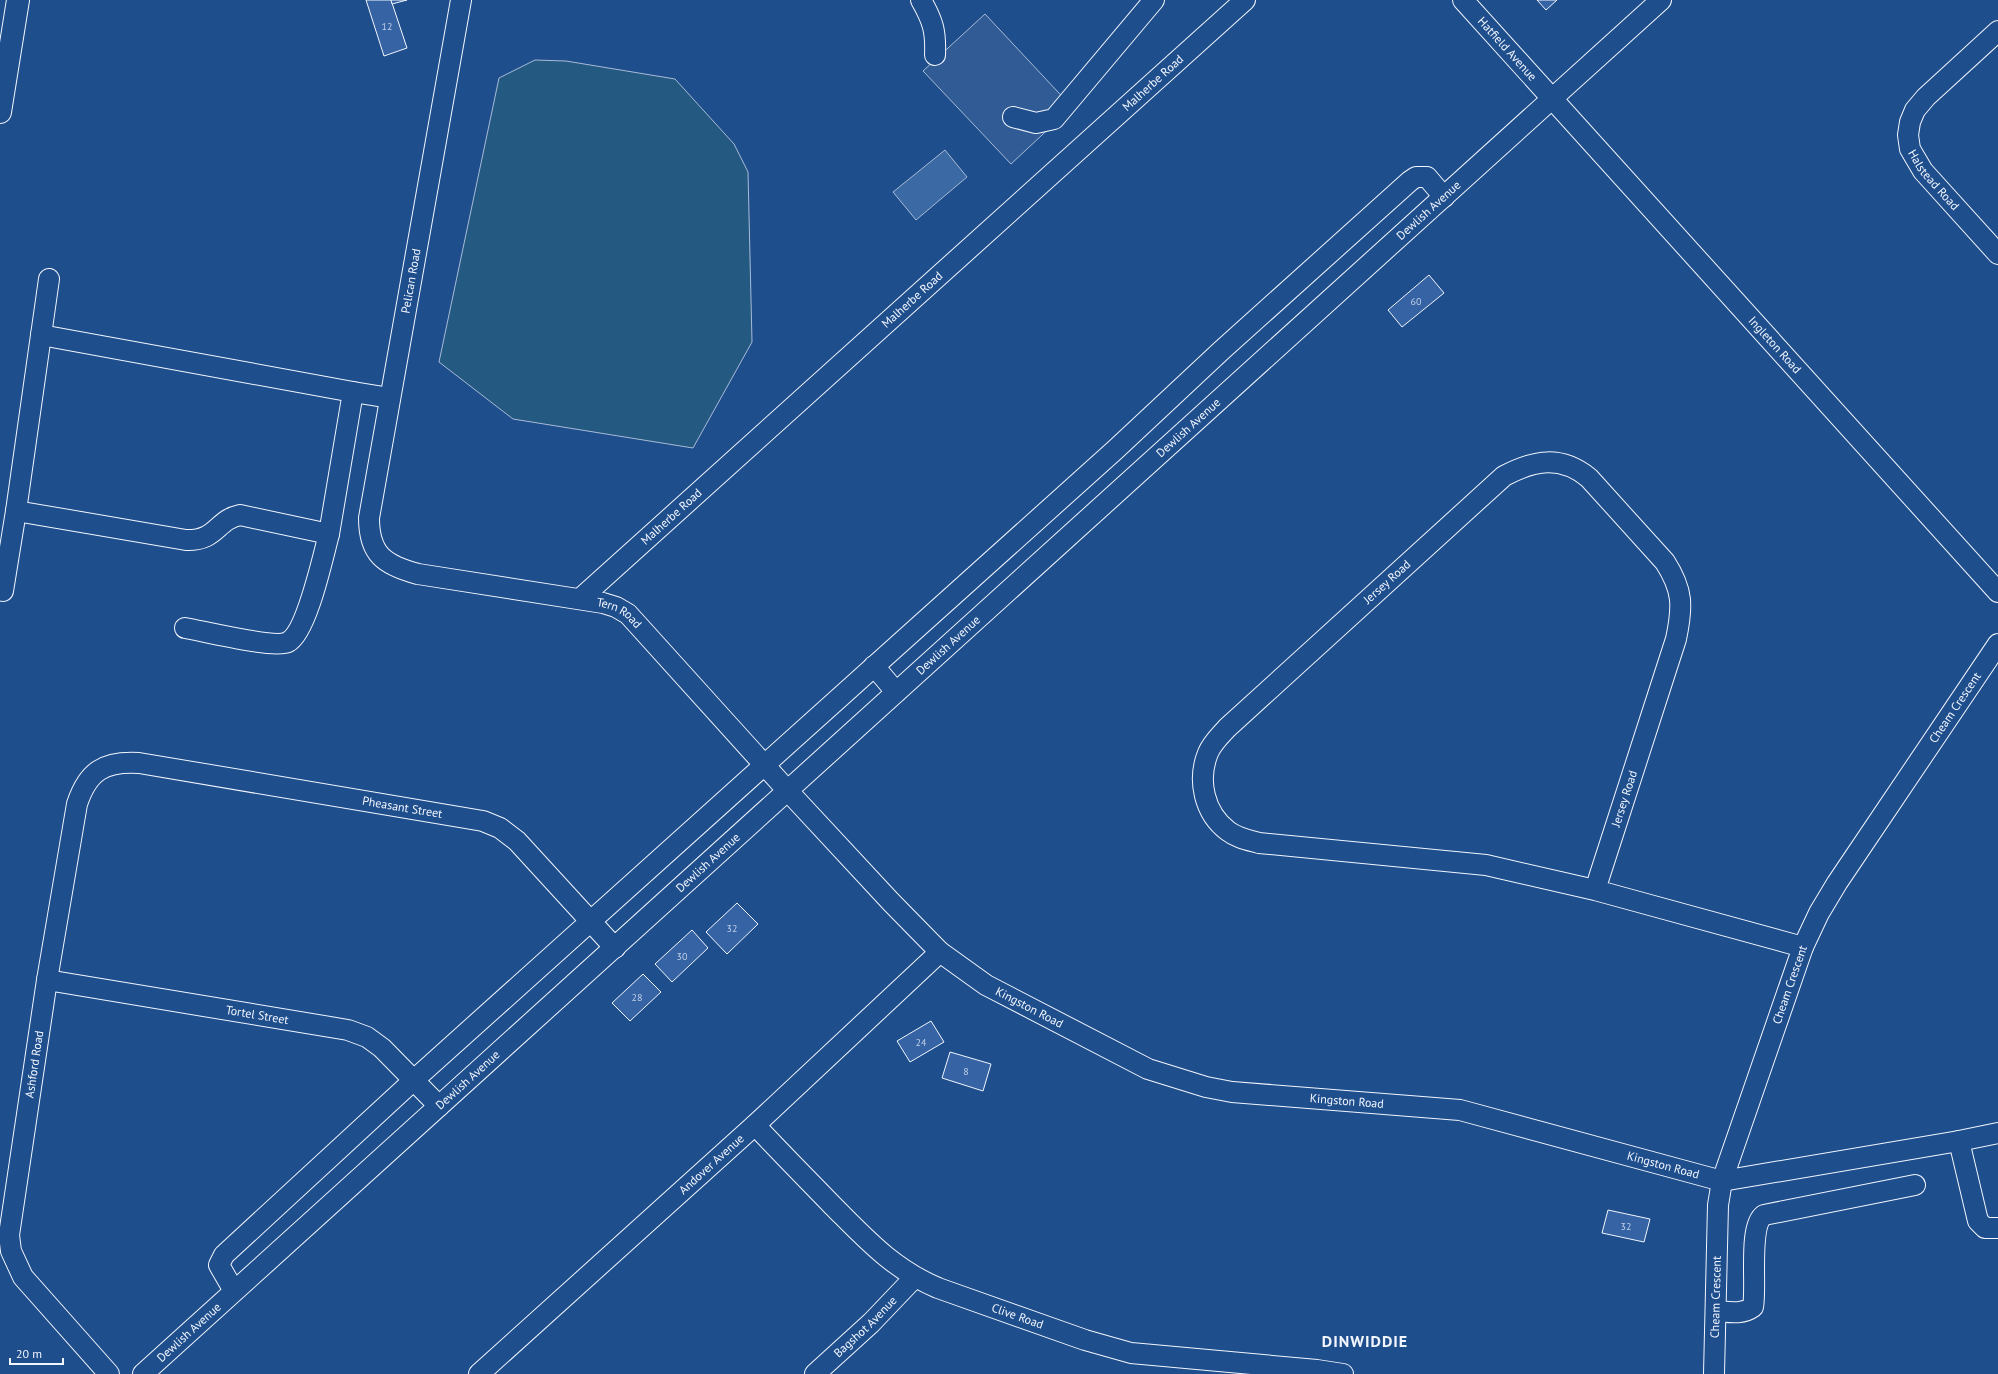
<svg xmlns="http://www.w3.org/2000/svg" width="1998" height="1374" viewBox="0 0 1998 1374" font-family="'PT Sans',sans-serif">
	<style>
		.green { fill: #245a82; stroke: #a8bbd7 }
		.parking { fill: #305b95; stroke: #a8bbd7 }
		.water { fill: #3b69a3; stroke: #a8bbd7 }
		.building { fill: #3563a3; stroke: #f2f6ff }
		.lines { fill: none; stroke-linecap: round; stroke-linejoin: round }
		.minor-casing { stroke: #f2f6ff; stroke-width: 22 }
		.highway-casing { stroke: #f2f6ff; stroke-width: 24 }
		.minor { stroke: #1f4e8c; stroke-width: 20 }
		.highway { stroke: #1f4e8c; stroke-width: 22 }
		.labels { text-anchor: middle; stroke-width: 3; stroke-linejoin: round; paint-order: stroke }
		.number-label { font-size: 10px; fill: #c3d1e8 }
		.street-label { font-size: 12px; fill: #f2f6ff; stroke: #1f4e8c }
		.district-label { font-size: 16px; font-weight: bold; letter-spacing: 1px; fill: #f2f6ff; stroke: #1f4e8c }
	</style>
	<rect width="100%" height="100%" fill="#1f4e8c"/>
	<path class="green" d="M535,60l31,1 109,18 59,65 14,28 4,170 -59,106 -180,-29 -74,-57 60,-284z"/>
	<path class="parking" d="M985,14l87,93 -61,57 -88,-93z"/>
	<path class="water" d="M945,150l22,27 -51,43 -23,-28z"/>
	<g class="building">
		<path d="M366,0h25l16,48 -23,8z"/>
		<path d="M391,0h16l-15,4z"/>
		<path d="M1537,0h20l-11,10z"/>
		<path d="M1429,275l15,18 -42,34 -14,-17z"/>
		<path d="M737,903l21,21 -31,30 -21,-22z"/>
		<path d="M692,930l16,18 -36,34 -17,-18z"/>
		<path d="M643,974l18,18 -31,29 -18,-18z"/>
		<path d="M931,1021l13,21 -34,20 -13,-21z"/>
		<path d="M950,1052l41,12 -8,27 -41,-13z"/>
		<path d="M1608,1210l42,9 -6,23 -42,-9z"/>
	</g>
	<g class="lines">
		<g class="minor-casing">
			<g id="minor">
				<path id="s1" d="M461,0l-92,518c0,36 15,47 49,56l185,29 13,4 12,7 159,176 104,112 49,50 46,33 162,84 58,18 26,5 228,18 262,71 237,-40 39,-8"/>
				<path d="M921,0c12,21 15,31 14,55"/>
				<path id="s2" d="M1463,0l535,592"/>
				<path id="s3" d="M1998,31l-72,66 -11,13 -5,12 -2,13 2,14 13,22 75,83"/>
				<path d="M1013,117l23,6 18,-4 100,-119"/>
				<path d="M41,335l312,57"/>
				<path d="M16,511l170,29c31,1 30,-20 54,-25l89,19 24,-142 37,6"/>
				<path d="M3,591l13,-80 33,-232"/>
				<path id="s4" d="M580,599l665,-599"/>
				<path d="M185,628c18,3 90,21 103,14 19,-10 35,-86 41,-108"/>
				<path d="M874,666l22,26"/>
				<path id="s5" d="M1595,890l81,-251c7,-33 7,-49 -11,-77l-76,-84c-28,-23 -55,-18 -85,-2l-277,252c-6,7 -15,15 -19,25 -11,27 -4,60 20,78 9,7 20,9 31,12l227,22 109,25 208,57"/>
				<path id="s6" d="M47,980l301,50 19,7 15,11 57,58"/>
				<path id="s7" d="M755,1125c25,27 52,54 78,81 34,34 60,63 105,82l147,52 46,13 186,17 26,4"/>
				<path d="M1959,1141l19,80 7,7h13"/>
				<path d="M234,1291l-15,-26 5,-10 191,-176 700,-629 107,-100 188,-169 6,-4h11l17,20"/>
				<path d="M1716,1311c13,1 26,4 37,-4 4,-20 -5,-81 11,-92l151,-30"/>
				<path id="s8" d="M109,1374l-86,-97 -12,-26 -2,-16 38,-255 30,-176c11,-33 27,-43 62,-41l344,58 17,7 17,13 98,107"/>
				<path id="s9" d="M143,1374l1518,-1374"/>
				<path id="s10" d="M479,1374l276,-249 185,-173"/>
				<path id="s11" d="M815,1374l56,-51 43,-45"/>
				<path id="s12" d="M1714,1374l4,-169 4,-24 81,-234 16,-34 18,-30 161,-239"/>
			</g>
		</g>
		<g class="highway-casing">
			<path id="highway" d="M0,112l18,-112"/>
		</g>
		<use href="#minor" class="minor"/>
		<use href="#highway" class="highway"/>
	</g>
	<g class="labels">
		<g class="number-label">
			<text x="387" y="30">12</text>
			<text x="1416" y="305">60</text>
			<text x="732" y="932">32</text>
			<text x="682" y="960">30</text>
			<text x="637" y="1001">28</text>
			<text x="921" y="1046">24</text>
			<text x="966" y="1075">8</text>
			<text x="1626" y="1230">32</text>
		</g>
		<g class="street-label">
			<text dy="4" stroke="none"><textPath href="#s2" startOffset="66">Hatfield Avenue</textPath></text>
			<text dy="4" stroke="none"><textPath href="#s4" startOffset="771">Malherbe Road</textPath></text>
			<text dy="4" stroke="none"><textPath href="#s3" startOffset="194">Halstead Road</textPath></text>
			<text dy="4" stroke="none"><textPath href="#s9" startOffset="1734">Dewlish Avenue</textPath></text>
			<text transform="translate(411 281) rotate(-80)" y="4">Pelican Road</text>
			<text dy="4" stroke="none"><textPath href="#s4" startOffset="447">Malherbe Road</textPath></text>
			<text dy="4" stroke="none"><textPath href="#s2" startOffset="465">Ingleton Road</textPath></text>
			<text dy="4" stroke="none"><textPath href="#s9" startOffset="1410">Dewlish Avenue</textPath></text>
			<text dy="4" stroke="none"><textPath href="#s4" startOffset="123">Malherbe Road</textPath></text>
			<text transform="translate(1387 582) rotate(-42)" y="4">Jersey Road</text>
			<text dy="4" stroke="none"><textPath href="#s1" startOffset="815">Tern Road</textPath></text>
			<text dy="4" stroke="none"><textPath href="#s9" startOffset="1086">Dewlish Avenue</textPath></text>
			<text dy="4" stroke="none"><textPath href="#s12" startOffset="725">Cheam Crescent</textPath></text>
			<text dy="4" stroke="none"><textPath href="#s5" startOffset="96">Jersey Road</textPath></text>
			<text dy="4" stroke="none"><textPath href="#s8" startOffset="960">Pheasant Street</textPath></text>
			<text dy="4" stroke="none"><textPath href="#s9" startOffset="762">Dewlish Avenue</textPath></text>
			<text dy="4" stroke="none"><textPath href="#s12" startOffset="401">Cheam Crescent</textPath></text>
			<text dy="4" stroke="none"><textPath href="#s1" startOffset="1389">Kingston Road</textPath></text>
			<text dy="4" stroke="none"><textPath href="#s6" startOffset="213">Tortel Street</textPath></text>
			<text dy="4" stroke="none"><textPath href="#s8" startOffset="347">Ashford Road</textPath></text>
			<text dy="4" stroke="none"><textPath href="#s9" startOffset="438">Dewlish Avenue</textPath></text>
			<text dy="4" stroke="none"><textPath href="#s1" startOffset="1725">Kingston Road</textPath></text>
			<text dy="4" stroke="none"><textPath href="#s10" startOffset="313">Andover Avenue</textPath></text>
			<text dy="4" stroke="none"><textPath href="#s1" startOffset="2049">Kingston Road</textPath></text>
			<text dy="4" stroke="none"><textPath href="#s12" startOffset="77">Cheam Crescent</textPath></text>
			<text dy="4" stroke="none"><textPath href="#s7" startOffset="331">Clive Road</textPath></text>
			<text dy="4" stroke="none"><textPath href="#s11" startOffset="69">Bagshot Avenue</textPath></text>
			<text dy="4" stroke="none"><textPath href="#s9" startOffset="62">Dewlish Avenue</textPath></text>
		</g>
		<g class="district-label">
			<text x="1365" y="1347">DINWIDDIE</text>
		</g>
	</g>
	<path d="M10 1358v6h53v-6" fill="none" stroke="#f2f6ff" stroke-width="2"/>
	<text x="16" y="1358" font-size="12" fill="#f2f6ff" stroke="#1f4e8c" stroke-width="3" paint-order="stroke">20 m</text>
</svg>
